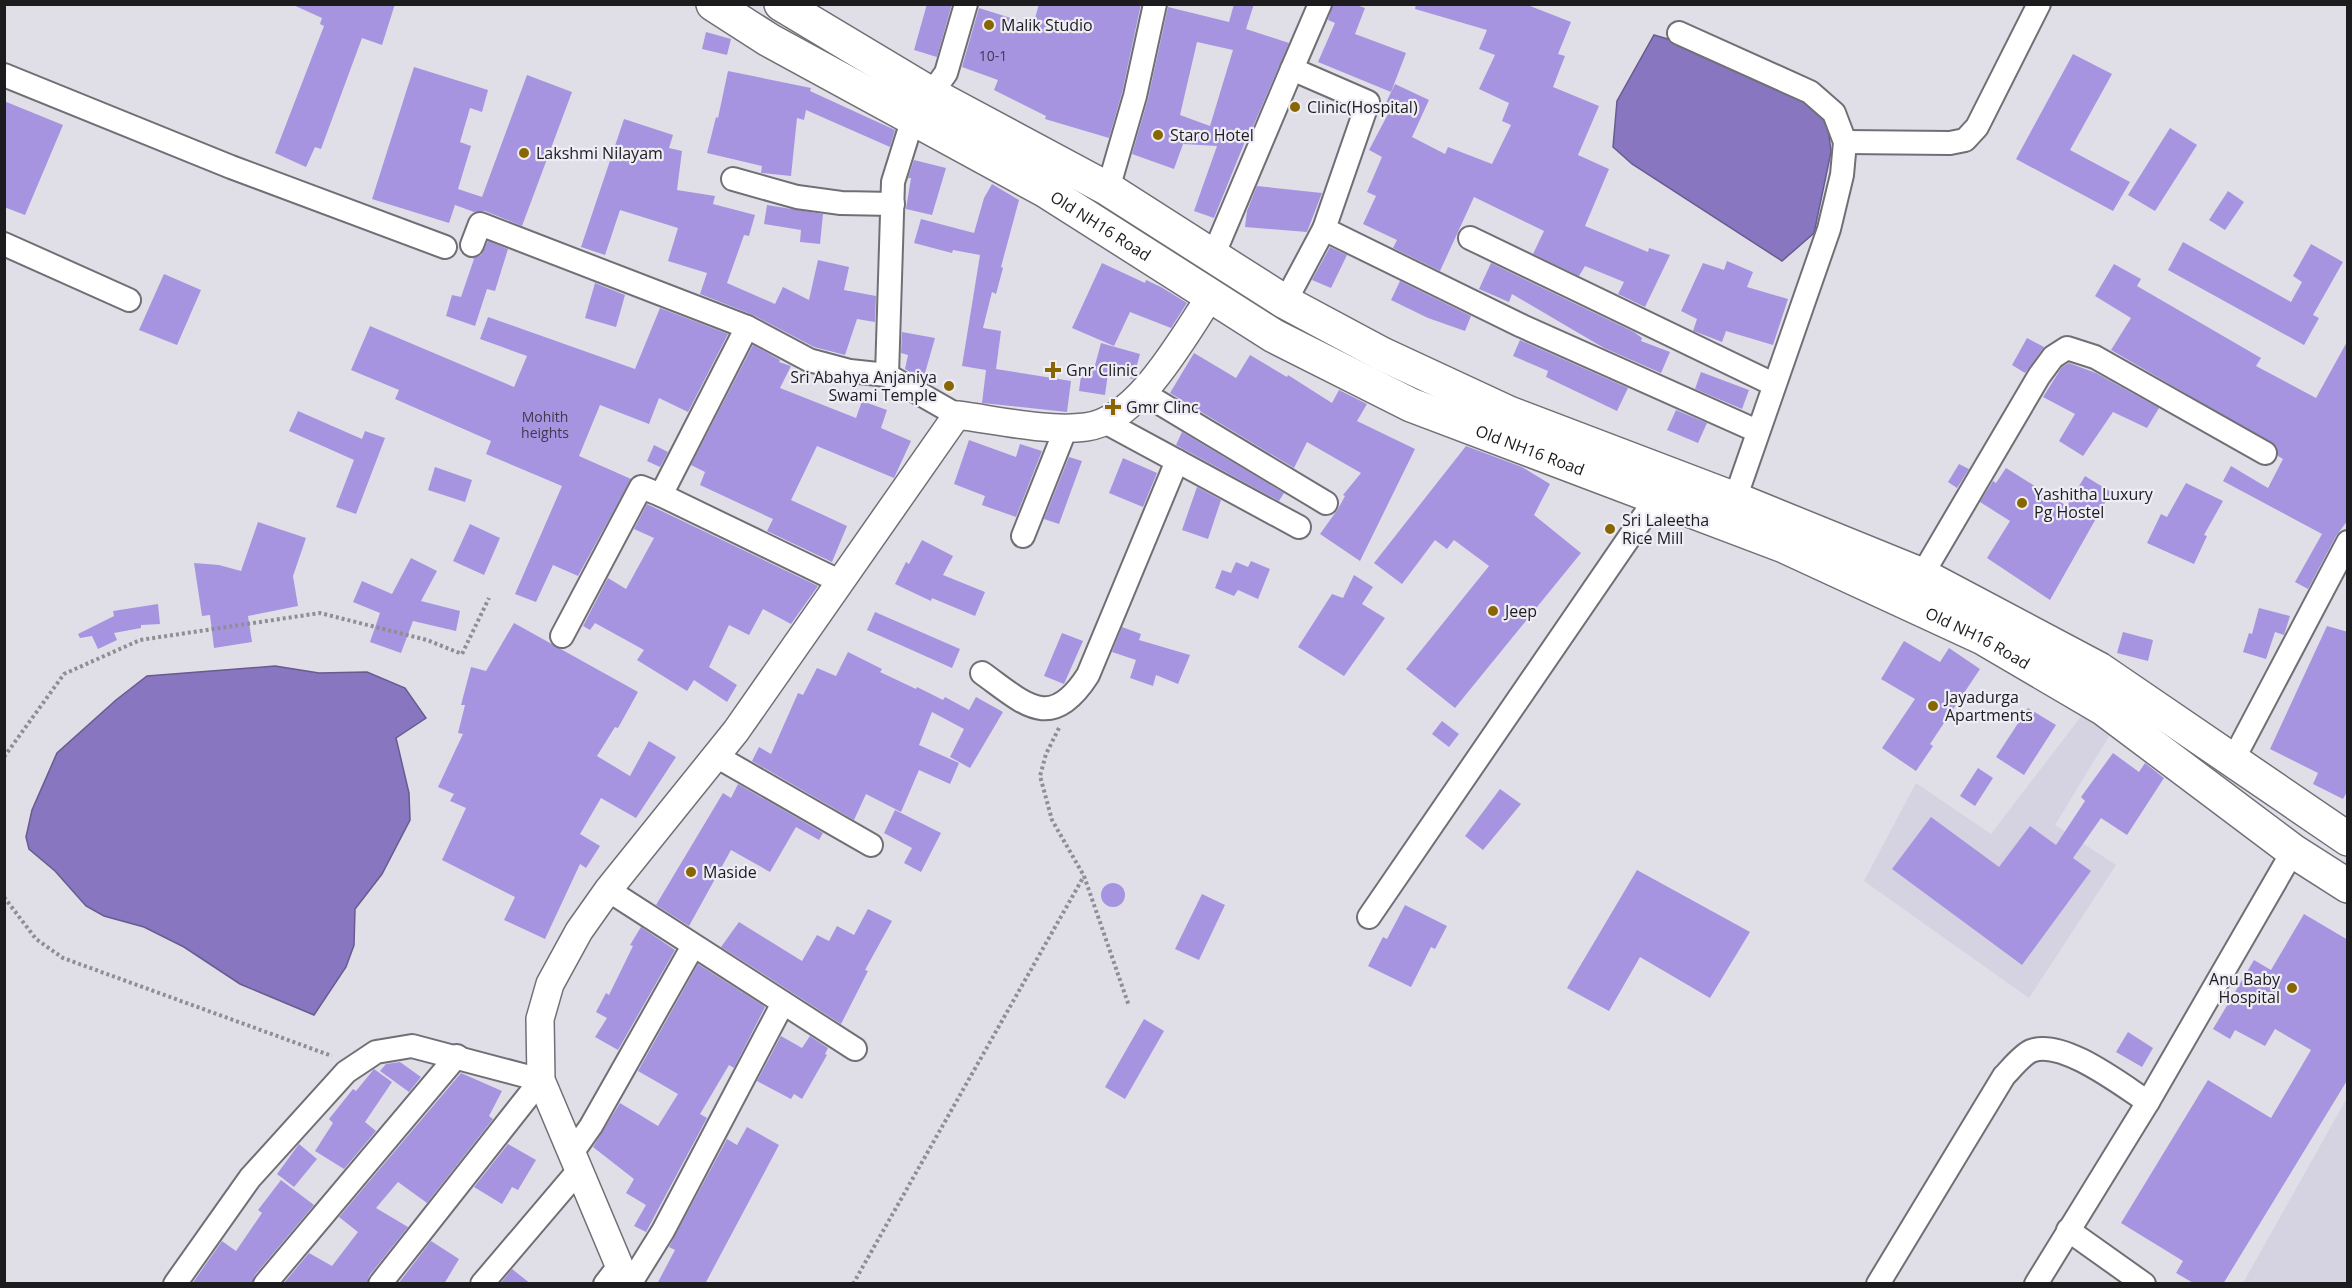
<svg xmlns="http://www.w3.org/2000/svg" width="2352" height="1288" viewBox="0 0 2352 1288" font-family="'Open Sans',sans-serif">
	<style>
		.built { fill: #d5d2e1 }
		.water { fill: #8976c0; stroke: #685b8f; stroke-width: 1.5 }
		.building { fill: #a794e0; fill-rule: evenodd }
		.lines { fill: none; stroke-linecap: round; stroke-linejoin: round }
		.minor-casing { stroke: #716f76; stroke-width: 26 }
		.tertiary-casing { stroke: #716f76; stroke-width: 30 }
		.primary-casing { stroke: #716f76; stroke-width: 36 }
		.path { stroke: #8f8e94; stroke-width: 4; stroke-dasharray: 3 3; stroke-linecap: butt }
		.minor { stroke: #fff; stroke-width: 22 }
		.tertiary { stroke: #fff; stroke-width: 27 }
		.primary { stroke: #fff; stroke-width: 33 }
		.poi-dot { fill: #886602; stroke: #eeecf4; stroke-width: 2 }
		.labels { text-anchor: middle; stroke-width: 4.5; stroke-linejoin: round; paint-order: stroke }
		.number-label { font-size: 14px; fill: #3f394e }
		.poi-label { font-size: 16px; fill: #1c1b1e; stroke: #eeecf4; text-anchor: start }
		.street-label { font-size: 16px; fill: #1c1b1e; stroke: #eeecf4 }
	</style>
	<rect width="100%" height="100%" fill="#e0dfe7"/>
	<g class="built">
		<path d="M2086,710l28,18 -59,97 61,40 -87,133 -165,-117 52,-98 75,51z"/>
		<path d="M2347,1098v185h-104z"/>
	</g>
	<g class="water">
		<path d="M1654,35l38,11 124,61 12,20 3,25 -17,81 -32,28 -150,-97 -19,-17 4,-46z"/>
		<path d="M275,666l44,7 48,-1 38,16 21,30 -30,20 13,55 1,27 -28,54 -27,35 -1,36 -8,22 -32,48 -74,-31 -56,-37 -40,-20 -40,-11 -18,-10 -31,-35 -26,-22 -3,-12 6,-27 25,-57 59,-53 31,-24z"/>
	</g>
	<g class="building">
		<path d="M291,4h104l-13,41 -20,-7 -41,111 -6,-2 -9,20 -31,-14 49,-127 -4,-2 2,-6z"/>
		<path d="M927,4h25l-15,53 -23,-7z"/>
		<path d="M1039,4h102l-19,89 -13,45 -64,-19 1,-3 -52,-26 4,-10 -36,-13 17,-59 54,17z"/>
		<path d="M1234,4h20l-8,25 43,14 -37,86h-2l-36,89 -20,-7 23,-65 -34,-2 -9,25 -42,-15 16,-55 20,-92 61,15zM1197,42l36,8 -23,76 -30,-11z"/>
		<path d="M1333,4h21l11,4 -10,26 51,19 -15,39 -73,-30 17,-39 -7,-3z"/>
		<path d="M1416,4h109l46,18 -13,32 7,2 -12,31 46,19 -21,49 31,14 -24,57 63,26 1,-4 21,7 -25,52 -27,-13 6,-12 -39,-16 -6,10 -46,-22 11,-23 -70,-34 -34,74 -47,-23 4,-8 -34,-16 13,-28 -9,-4 15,-35 -13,-7 19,-36 -6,-3 13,-27 34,16 -17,37 33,17 3,-7 44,17 19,-39 -9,-4 7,-18 -30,-14 16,-34 -16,-6 8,-19 -72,-21z"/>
		<path d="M706,32l25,7 -4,16 -25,-6z"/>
		<path d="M2073,54l39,20 -42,76 60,32 -17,29 -97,-52z"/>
		<path d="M414,67l74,23 -6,22 -12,-4 -10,34 11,4 -13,43 24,8 45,-122 45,17 -50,134 -37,-15 -11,1 -19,-7 -6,18 -77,-24z"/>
		<path d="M728,71l83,17 -1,3 85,39 -5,17 -84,-37 -2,10 -7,-2 -6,58 -30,-3 1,-7 -55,-13 9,-36 2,1z"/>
		<path d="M4,101l59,24 -38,90 -21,-8z"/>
		<path d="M624,119l49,16 -4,13 13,3 -5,39 38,6 -2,8 42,11 -6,21 -5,-1 -17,48 48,21 8,-17 26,13 9,-40 31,7 -5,23 32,6 -1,26 -18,-3 -12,36 -31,-8 -61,-32 -53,-21 7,-21 -39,-12 10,-33 -58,-18 -15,45 -24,-8z"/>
		<path d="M2170,128l27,17 -42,66 -27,-16z"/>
		<path d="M914,160l32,8 -14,47 -26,-6 5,-31h-3z"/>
		<path d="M992,184l27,16 -18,67 2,1 -7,26 -4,-2 -9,36 18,3 -5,38 75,12 -4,31 -85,-9 4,-33 -24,-4 18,-111 -27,-5 -1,3 -38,-10 7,-24 53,14 10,-35z"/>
		<path d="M1257,186l65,7 -15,39 -62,-5 2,-16z"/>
		<path d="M2228,191l16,11 -19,28 -16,-10z"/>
		<path d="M767,205l56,9 -3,30 -20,-2 1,-12 -37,-6z"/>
		<path d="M488,241l20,8 -13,42 -8,-2 -12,37 -29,-10 6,-21 9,2 13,-38 -2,-1 9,-3z"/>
		<path d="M2183,242l108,60 11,-20 -9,-6 18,-32 32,18 -30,53 6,3 -15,27 -136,-75z"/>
		<path d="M1330,247l17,8 -16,33 -19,-8z"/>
		<path d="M1727,261l26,11 -6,15 41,12 -15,46 -47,-14 -4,11 -23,-9 -6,-2 4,-12 -16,-8 22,-48 21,7z"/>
		<path d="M1102,263l43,20 1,-3 15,7 26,16 -16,25 -41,-16 -16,34 -42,-18z"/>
		<path d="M1491,263l143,69 8,6 -1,3 29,11 -9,21 -57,-25 -92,-54 -3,8 -30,-13z"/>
		<path d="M2114,264l27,15 -4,7 124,72 -5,8 60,32 32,-58v180l-12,16 -28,53 -13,-7 27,-48 -99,-53 8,-15 37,22 15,-29 -5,-3 -2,-10 -165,-96 20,-32 -36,-22z"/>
		<path d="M164,274l37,16 -24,55 -38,-15z"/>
		<path d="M1400,281l71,35 -6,15 -37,-13 -37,-18z"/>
		<path d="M595,283l30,12 -9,32 -31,-9z"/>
		<path d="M660,308l68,26 -40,78 -29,-14 -10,26 -49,-19 -21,51 52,23 -53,97 -25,-11 -17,37 -21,-8 47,-108 -76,-32 5,-13 -96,-42 4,-9 -48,-20 19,-44 144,61 13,-31 -47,-17 8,-22 147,52z"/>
		<path d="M902,332l33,6 -12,42 -18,-11 3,-14 -7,-2z"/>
		<path d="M2027,338l17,9 -19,26 -13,-8z"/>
		<path d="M1520,340l108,48 -11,23 -71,-34 2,-6 -35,-15z"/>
		<path d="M1101,343l39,11 -7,25 -25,-6 -3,22 -26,-4 3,-23 19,3 -7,-2z"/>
		<path d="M753,345l27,15 -1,2 12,4 -11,22 76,30 6,-17 25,9 -6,18 30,13 -17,37 -77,-32 -26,54 56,26 -15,36 -65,-31 6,-12 -73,-34 5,-13 -14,-7z"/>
		<path d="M1194,353l42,25 14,-23 37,22 1,-2 44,28 7,-13 28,14 -10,17 58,28 -55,112 -40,-27 18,-25 7,-13 -2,-1 18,-22 -54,-31 -13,26 -124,-75z"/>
		<path d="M2069,363l27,10 63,35 -12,20 -34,-16 -30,44 -24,-15 16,-27 -32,-17 19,-30z"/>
		<path d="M1701,372l48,18 -7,19 -47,-20z"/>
		<path d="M1676,410l31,13 -9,20 -31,-13z"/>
		<path d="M298,411l64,28 3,-8 20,7 -29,76 -20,-7 18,-47 -65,-29z"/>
		<path d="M1182,432l102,61 -5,8 -103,-56z"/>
		<path d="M969,440l47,17 4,-13 22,7 -26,66 -34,-12 3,-9 -31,-12z"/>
		<path d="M654,445l14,7 -8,15 -13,-6z"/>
		<path d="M1466,446l56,21 28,17 -16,31 47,38 -126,155 -49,-39 83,-103 -35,-26 -7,9 -12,-9 -33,44 -28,-21z"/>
		<path d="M1069,457l13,4 -23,63 -15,-5z"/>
		<path d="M1123,458l34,15 -14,34 -34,-14z"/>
		<path d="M1959,464l10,5 -12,19 -9,-6z"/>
		<path d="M435,467l37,13 -7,22 -37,-12z"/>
		<path d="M2006,468l61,38 18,-30 26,16 -61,108 -63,-42 23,-37 -30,-19 13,-21 3,2z"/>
		<path d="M2186,483l37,18 -19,34 3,1 -13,28 -47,-21 14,-29 6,3z"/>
		<path d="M1197,487l24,13 -13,39 -26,-9z"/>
		<path d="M647,504l171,82 -27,38 -28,-15 -14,26 -20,-10 -20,42 28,18 -10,17 -33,-22 -7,11 -50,-31 7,-10 -49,-27 -5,7 -7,-4 25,-48 18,11 28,-51 -20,-9z"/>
		<path d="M258,522l48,16 -13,38 5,30 -50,10 4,26 -38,6 -4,-33 -8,1 -8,-53 25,2 22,6z"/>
		<path d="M470,524l30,14 -16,37 -31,-14z"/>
		<path d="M922,540l31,16 -10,19 42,17 -10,24 -43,-18 -1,3 -36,-17 11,-22 3,2z"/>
		<path d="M411,558l26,13 -16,30 39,10 -4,20 -43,-10 -12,32 -31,-11 10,-29 -27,-11 9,-21 30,13z"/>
		<path d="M1251,561l19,8 -12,30 -20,-9 -4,6 -19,-8 7,-18 9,3 5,-11 12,5z"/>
		<path d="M1354,575l19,12 -11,17 23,14 -41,58 -46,-29 34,-53 11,4z"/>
		<path d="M158,604l2,20 -19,1v3l-27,5 3,7 -19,9 -6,-13 -12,2 -2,-4 36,-18 -1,-5z"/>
		<path d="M2259,608l31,8 -6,19 -9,-3 -9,27 -23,-7 6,-19 3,1z"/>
		<path d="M875,612l85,37 -8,19 -85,-38z"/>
		<path d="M514,623l124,69 -20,36 -3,-1 -18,29 33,20 19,-35 27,16 -40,61 -35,-20 -21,36 20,12 -14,22 -6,-4 -35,75 -41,-19 11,-23 -73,-37 24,-52 -16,-7 4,-7 -16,-7 25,-53 -5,-1 7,-28h-4l10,-38 15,4z"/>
		<path d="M2327,626l21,6v158l-5,9 -30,-15 5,-11 -48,-24z"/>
		<path d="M1122,627l19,7 -2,6 51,15 -12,29 -22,-9 -3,11 -23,-8 6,-18 -24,-8z"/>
		<path d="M2123,632l30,8 -5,21 -31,-8z"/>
		<path d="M1062,633l21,8 -19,43 -20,-8z"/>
		<path d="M1904,641l36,21 9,-14 31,21 -50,75 3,2 -17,25 -34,-23 33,-49 -34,-20z"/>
		<path d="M848,652l34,17 -2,3 36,17 1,-2 26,13 2,-3 24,13 7,-13 27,15 -33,56 -20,-11 14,-28 -32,-17 -13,33 40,18 -9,21 -31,-14 -18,42 -35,-18 -12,26 -102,-59 7,-14 12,7 27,-61 5,2 14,-27 19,8z"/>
		<path d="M2028,708l28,17 -32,50 -28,-18z"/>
		<path d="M1442,721l17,13 -10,13 -17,-13z"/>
		<path d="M2113,753l26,19 6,-9 19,15 -37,57 -26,-17 -28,40 18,13 -69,94 -130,-96 39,-52 68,50 31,-41 26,19 29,-44 -4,-4z"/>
		<path d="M1978,768l15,10 -18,28 -15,-10z"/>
		<path d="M738,784l85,49 -4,7 -23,-13 -26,45 -39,-22 -42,76 -33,-21 67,-112 8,5z"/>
		<path d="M1500,789l21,15 -38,46 -18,-14z"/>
		<path d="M895,810l46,23 -20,39 -17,-9 8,-15 -28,-15z"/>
		<path d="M1637,870l113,62 -40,66 -70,-41 -31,54 -42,-23z"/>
		<circle cx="1113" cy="895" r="12"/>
		<path d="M1202,894l23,11 -26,55 -24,-11z"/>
		<path d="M1405,905l42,21 -12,23 -4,-2 -20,40 -43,-21 15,-29 4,2z"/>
		<path d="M868,909l24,12 -27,49 3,1 -27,53 -120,-77 18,-25 63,39 15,-26 12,6 8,-15 17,9z"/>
		<path d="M2304,914l44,26v139l-125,205h-28l-19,-11 7,-12 -62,-38 87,-143 63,38 40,-68 -36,-21 -10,17 -30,-16 -5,9 -17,-10 41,-69 17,10z"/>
		<path d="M641,927l34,23 -57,100 -23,-13 12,-19 -11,-6 10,-19 3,2 24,-49 -3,-1z"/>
		<path d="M698,964l67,43 -31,61 -5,-3 -29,49 7,4 -61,114 -12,-6 12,-21 -20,-12 8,-14 -41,-32 27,-44 38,23 20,-32 -40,-23z"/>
		<path d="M1144,1019l20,12 -39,68 -20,-12z"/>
		<path d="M2128,1032l25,16 -11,19 -26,-15z"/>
		<path d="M781,1036l21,12 8,-12 18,12 -3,6 2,1 -25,44 -8,-5 -3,5 -34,-18z"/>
		<path d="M400,1062l21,15 -12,15 -29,-21 6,-7z"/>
		<path d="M374,1069l18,13 -27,40 11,9 -32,38 -29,-18 18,-28 -4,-4 24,-30 3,2z"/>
		<path d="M461,1073l41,18 -13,25 4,3 -66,84 -29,-21 -22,26 32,19 -39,49 -2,8h-84l26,-31 23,13 26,-34 -19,-15z"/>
		<path d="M747,1127l32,18 -74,139h-48l18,-34 -6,-3 58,-108 10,6z"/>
		<path d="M299,1144l18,15 -23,28 -17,-13z"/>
		<path d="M508,1144l28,16 -18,30 -6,-3 -10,17 -28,-17z"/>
		<path d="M281,1180l33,25 -59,70 -3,9h-60l30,-43 14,10 26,-38 -4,-3z"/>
		<path d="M431,1241l28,18 -15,25h-46z"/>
		<path d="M512,1269l19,15h-31z"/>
	</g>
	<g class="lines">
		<g class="minor-casing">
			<g id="minor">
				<path d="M1679,33l131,59 24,21 11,29 -3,33 -13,54 -94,270"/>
				<path d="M1292,69l28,-65"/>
				<path d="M4,75l227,92 214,80"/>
				<path d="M931,94l15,-21 20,-69"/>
				<path d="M1845,142l105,1 15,-3 12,-13 62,-123"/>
				<path d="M733,179l64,18 44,6 52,1"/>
				<path d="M1108,189l27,-93 20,-92"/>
				<path d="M1470,238l303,146"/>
				<path d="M4,244l125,56"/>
				<path d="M472,245l8,-21 267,103 62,33 41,11 37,4 70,40"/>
				<path d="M1213,256l79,-187 76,33 -44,127 198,97 235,105"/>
				<path d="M1285,302l39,-73"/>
				<path d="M887,375l6,-193 20,-64"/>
				<path d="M1143,393l183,110"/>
				<path d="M1105,422l194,105"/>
				<path d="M661,495l180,87"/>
				<path d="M1023,536l43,-108"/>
				<path d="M1922,575l117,-199 14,-19 14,-9 28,9 170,96"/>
				<path d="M562,636l79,-149 20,8 86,-168"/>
				<path d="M982,673c43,31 69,60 106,2l89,-214"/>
				<path d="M716,756l155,89"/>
				<path d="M2233,760l115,-218"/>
				<path d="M608,890l247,159"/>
				<path d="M1369,917l288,-420"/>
				<path d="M572,1153l19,-27 102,-180"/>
				<path d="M2068,1230l76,54"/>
				<path d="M175,1284l75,-106 96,-106 30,-20 36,-6 129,34 -161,204"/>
				<path d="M265,1284l192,-228"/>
				<path d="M482,1284l97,-114"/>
				<path d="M605,1284l14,-18"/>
				<path d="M630,1284l33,-53 120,-228"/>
				<path d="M1878,1284l126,-208c7,-7 18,-21 27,-25 31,-13 92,35 117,51"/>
				<path d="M2036,1284l112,-182 145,-251"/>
			</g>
		</g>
		<g class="tertiary-casing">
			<path id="tertiary" d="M627,1284l-86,-204 -1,-61 10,-35 29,-53 29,-41 128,-159 221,-316c40,5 89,17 129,12 52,-6 97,-90 124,-130"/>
		</g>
		<g class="primary-casing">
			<g id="primary">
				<path id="s1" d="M713,4l56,36 277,151 228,145 137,69 373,141 199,92 121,71 189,142 55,35"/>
				<path d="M781,4l150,90 177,95 177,113 97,52 127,59 226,86 187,76 177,94 249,170"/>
			</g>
		</g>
		<g class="path">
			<path d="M1059,728l-13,26 -6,22 12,44 32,56 45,130"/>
			<path d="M4,757l60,-83 76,-34 180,-27 107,27 35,14 27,-56"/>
			<path d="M4,897l32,42 27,19 269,98"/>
			<path d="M853,1284l231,-408"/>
		</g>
		<use href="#minor" class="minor"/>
		<use href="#tertiary" class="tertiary"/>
		<use href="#primary" class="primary"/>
	</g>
	<g class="poi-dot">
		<circle cx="989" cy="25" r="6"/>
		<circle cx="1295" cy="107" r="6"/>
		<circle cx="1158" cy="135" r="6"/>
		<circle cx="524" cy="153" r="6"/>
		<path d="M1050 361h6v6h6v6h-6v6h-6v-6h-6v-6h6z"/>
		<circle cx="949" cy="386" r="6"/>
		<path d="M1110 398h6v6h6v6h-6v6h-6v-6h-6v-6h6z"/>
		<circle cx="2022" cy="503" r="6"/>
		<circle cx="1610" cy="529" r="6"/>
		<circle cx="1493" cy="611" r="6"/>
		<circle cx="1933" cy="706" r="6"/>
		<circle cx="691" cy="872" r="6"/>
		<circle cx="2292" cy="988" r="6"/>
	</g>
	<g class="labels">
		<g class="number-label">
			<text x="993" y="61">10-1</text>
			<text x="545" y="422">Mohith<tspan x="545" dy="16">heights</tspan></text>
		</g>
		<g class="poi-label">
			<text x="1001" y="31">Malik Studio</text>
			<text x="1307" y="113">Clinic(Hospital)</text>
			<text x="1170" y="141">Staro Hotel</text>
			<text x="536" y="159">Lakshmi Nilayam</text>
			<text x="1066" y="376">Gnr Clinic</text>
			<text x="937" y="383" text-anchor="end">Sri Abahya Anjaniya<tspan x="937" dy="18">Swami Temple</tspan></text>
			<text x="1126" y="413">Gmr Clinc</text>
			<text x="2034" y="500">Yashitha Luxury<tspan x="2034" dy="18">Pg Hostel</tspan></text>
			<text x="1622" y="526">Sri Laleetha<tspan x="1622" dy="18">Rice Mill</tspan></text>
			<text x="1505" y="617">Jeep</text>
			<text x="1945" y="703">Jayadurga<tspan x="1945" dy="18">Apartments</tspan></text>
			<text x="703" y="878">Maside</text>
			<text x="2280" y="985" text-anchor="end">Anu Baby<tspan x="2280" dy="18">Hospital</tspan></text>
		</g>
		<g class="street-label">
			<text dy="6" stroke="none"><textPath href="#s1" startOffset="447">Old NH16 Road</textPath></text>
			<text dy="6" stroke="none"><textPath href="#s1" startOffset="933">Old NH16 Road</textPath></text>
			<text dy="6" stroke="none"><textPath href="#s1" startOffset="1419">Old NH16 Road</textPath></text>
		</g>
	</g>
	<rect width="2352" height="1288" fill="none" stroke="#1c1b1e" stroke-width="12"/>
</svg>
